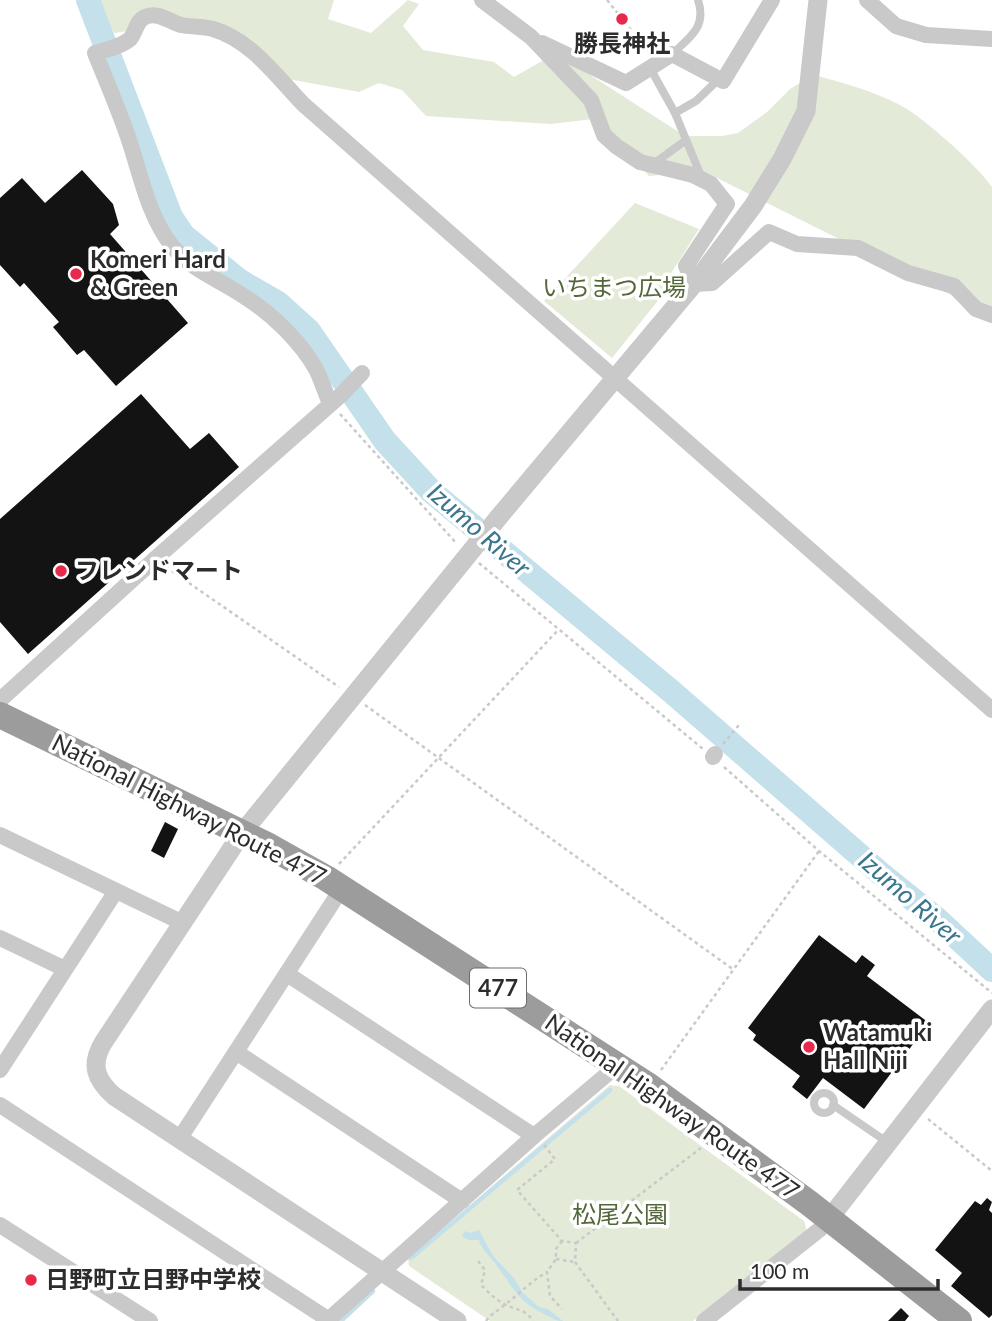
<svg xmlns="http://www.w3.org/2000/svg" width="992" height="1321" viewBox="0 0 992 1321" font-family="Lato,'Noto Sans JP',sans-serif">
	<style>
		.green { fill: #e4ead8 }
		.water { fill: #c3e0eb }
		.lines { fill: none; stroke-linecap: round; stroke-linejoin: round }
		.stream { stroke: #c3e0eb; stroke-width: 4.5 }
		.river { stroke: #c3e0eb; stroke-width: 24 }
		.building { fill: #131313 }
		.path { stroke: #c9c9c9; stroke-width: 2.5; stroke-dasharray: 3.5 3.5; stroke-linecap: butt }
		.service { stroke: #c9c9c9; stroke-width: 8 }
		.minor { stroke: #c9c9c9; stroke-width: 16 }
		.tertiary { stroke: #c9c9c9; stroke-width: 19 }
		.trunk { stroke: #9c9c9c; stroke-width: 26 }
		.poi-dot { fill: #e7294b; stroke: #fff; stroke-width: 2.5 }
		.labels { text-anchor: middle; stroke-width: 7; stroke-linejoin: round; paint-order: stroke }
		.shield { fill: #fff; stroke: #6b6b6b; stroke-width: 2 }
		.shield-label { font-size: 23px; font-weight: bold; fill: #2c2c2c }
		.poi-label { font-size: 24px; font-weight: bold; fill: #2c2c2c; stroke: #fff; text-anchor: start }
		.park-label { font-size: 24px; fill: #536739; stroke: #fff }
		.street-label { font-size: 24px; fill: #2c2c2c; stroke: #fff }
		.water-label { font-size: 26px; font-style: italic; fill: #3a768e; stroke: #fff }
	</style>
	<rect width="100%" height="100%" fill="#fff"/>
	<g class="green">
		<path d="M98,0h236l-6,19 43,14 37,-33 11,4 -16,22 20,24 71,12 20,15 42,-24 129,83h37l16,-3 29,-21 23,-23 23,-14c29,7 60,16 87,30 22,11 78,61 92,82v122l-7,3 -282,-141 -54,5 -39,-43 -8,-15 -51,6 -125,-8 -24,-26 -23,-7 -20,9 -71,-13 -48,-47 -92,-22 -20,21 -14,2z"/>
		<path d="M635,203l64,26 -29,46 6,3 -64,80 -68,-57z"/>
		<path d="M610,1085l9,1 185,135 3,10 -114,90h-203l-81,-55 -1,-8z"/>
	</g>
	<path class="water" d="M479,1230l14,26 21,22 9,15 16,14 9,2 15,12c-7,0 -9,-2 -15,-5 -29,-14 -33,-25 -50,-49 -7,-10 -16,-16 -19,-27h-10l-7,-4 3,-5 5,2z"/>
	<g class="lines">
		<g class="stream">
			<path d="M411,1258l199,-168"/>
			<path d="M341,1321l32,-30"/>
		</g>
		<path class="river" d="M88,0l83,217 12,18 57,46 38,22 31,28 76,110 47,51 240,200 208,181 57,46 55,51"/>
	</g>
	<g class="building">
		<path d="M82,170l31,34 6,21 -9,9 78,89 -72,63 -32,-36 -7,5 -24,-28 6,-5 -35,-39 -4,4 -20,-22v-67l22,-20 23,25z"/>
		<path d="M141,394l49,55 19,-16 30,34 -211,187 -28,-32v-103z"/>
		<path d="M165,822l13,7 -14,29 -13,-7z"/>
		<path d="M819,935l37,28 6,-8 13,10 -8,11 62,47 -65,86 -41,-31 -16,21 -15,-12 8,-11 -47,-36 3,-5 -8,-7z"/>
		<path d="M987,1198l5,4 -3,8 3,3v102l-3,3 -38,-32 11,-13 -27,-23 40,-49 6,4z"/>
		<path d="M901,1308l8,8 -4,5h-17z"/>
	</g>
	<g class="lines">
		<g class="path">
			<path d="M607,0l42,52"/>
			<path d="M340,414l117,130"/>
			<path d="M479,563l224,186"/>
			<path d="M166,567l173,120"/>
			<path d="M365,705l369,265"/>
			<path d="M723,744l16,-19"/>
			<path d="M724,767l95,84 173,142"/>
			<path d="M339,864l220,-235"/>
			<path d="M661,1070l158,-219"/>
			<path d="M928,1119l64,52"/>
			<path d="M544,1145l11,14 -38,31 45,51 14,2 -1,19 43,59"/>
			<path d="M562,1241l-6,8v10l-9,13 3,24 12,13"/>
			<path d="M576,1243l125,-95"/>
			<path d="M556,1259l18,3"/>
			<path d="M478,1261l7,9 -4,15c7,7 14,14 23,19 11,6 22,5 29,17"/>
			<path d="M486,1321c5,-7 10,-9 16,-14 16,-12 28,-25 45,-35"/>
		</g>
		<g class="service">
			<path d="M672,54c18,-17 35,-27 26,-54"/>
			<path d="M650,68l25,45 26,63"/>
			<path d="M675,113l21,-12 23,-22"/>
			<path d="M652,165l34,-25"/>
			<circle cx="824" cy="1103" r="10"/>
			<path d="M833,1105l54,37"/>
		</g>
		<g class="minor">
			<path d="M482,0l49,37 60,63 13,35 12,11 24,16 53,13 18,9 16,20 -41,62 8,18 18,-1 57,-51 28,12 61,4 50,25 46,13 22,23 16,6"/>
			<path d="M867,0l29,26 30,9 66,4"/>
			<path d="M542,43l84,40 46,-29 51,27 49,-81"/>
			<path d="M330,403c-5,-11 -9,-24 -14,-34 -16,-28 -44,-55 -71,-72 -26,-18 -53,-26 -73,-51 -23,-29 -31,-69 -42,-103 -10,-31 -23,-60 -35,-90 11,-3 27,-7 35,-14 6,-7 6,-18 15,-22 12,-6 25,5 36,8 10,2 22,1 32,4 38,11 64,48 90,75l689,606"/>
			<path d="M0,700l155,-141 186,-164 21,-22"/>
			<path d="M713,757l2,-3"/>
			<path d="M0,835l183,88"/>
			<path d="M0,938l65,31"/>
			<path d="M287,974l247,162"/>
			<path d="M236,1052l226,149"/>
			<path d="M0,1070l116,-179"/>
			<path d="M0,1105l329,215"/>
			<path d="M180,1138l162,-250"/>
			<path d="M0,1225l150,96"/>
			<path d="M327,1321l207,-185 84,-71"/>
			<path d="M704,1321l115,-91 10,-11"/>
		</g>
		<g class="tertiary">
			<path d="M829,1219l163,-210"/>
			<path d="M457,1321l-343,-225c-18,-16 -24,-31 -11,-53l139,-210 256,-315 196,-234 59,-78 29,-47 24,-48 12,-111"/>
		</g>
		<path class="trunk" d="M0,715l269,131 57,32 323,208 160,117 150,118"/>
	</g>
	<g class="poi-dot">
		<circle cx="622" cy="19" r="7"/>
		<circle cx="76" cy="274" r="7"/>
		<circle cx="61" cy="571" r="7"/>
		<circle cx="809" cy="1047" r="7"/>
		<circle cx="31" cy="1280" r="7"/>
	</g>
	<g class="labels">
		<rect class="shield" x="470" y="968.5" width="56" height="39" rx="5"/>
		<g class="shield-label">
			<text x="498" y="996">477</text>
		</g>
		<g class="poi-label">
			<text x="622" y="52" text-anchor="middle">勝長神社</text>
			<text x="90" y="268">Komeri Hard<tspan x="90" dy="28">&amp; Green</tspan></text>
			<text x="75" y="579">フレンドマート</text>
			<text x="823" y="1041">Watamuki<tspan x="823" dy="28">Hall Niji</tspan></text>
			<text x="45" y="1288">日野町立日野中学校</text>
		</g>
		<g class="park-label">
			<text x="614" y="296">いちまつ広場</text>
			<text x="620" y="1223">松尾公園</text>
		</g>
		<g class="street-label">
			<text transform="translate(189 810) rotate(27)" y="8">National Highway Route 477</text>
			<text transform="translate(672 1107) rotate(35)" y="8">National Highway Route 477</text>
		</g>
		<g class="water-label">
			<text transform="translate(479 530) rotate(41)" y="9">Izumo River</text>
			<text transform="translate(910 898) rotate(41)" y="9">Izumo River</text>
		</g>
	</g>
	<path d="M740 1279v10h198v-10" fill="none" stroke="#2c2c2c" stroke-width="3.5"/>
	<text x="750" y="1279" font-size="21" fill="#2c2c2c" stroke="#ffffff" stroke-width="5" paint-order="stroke">100 m</text>
</svg>
